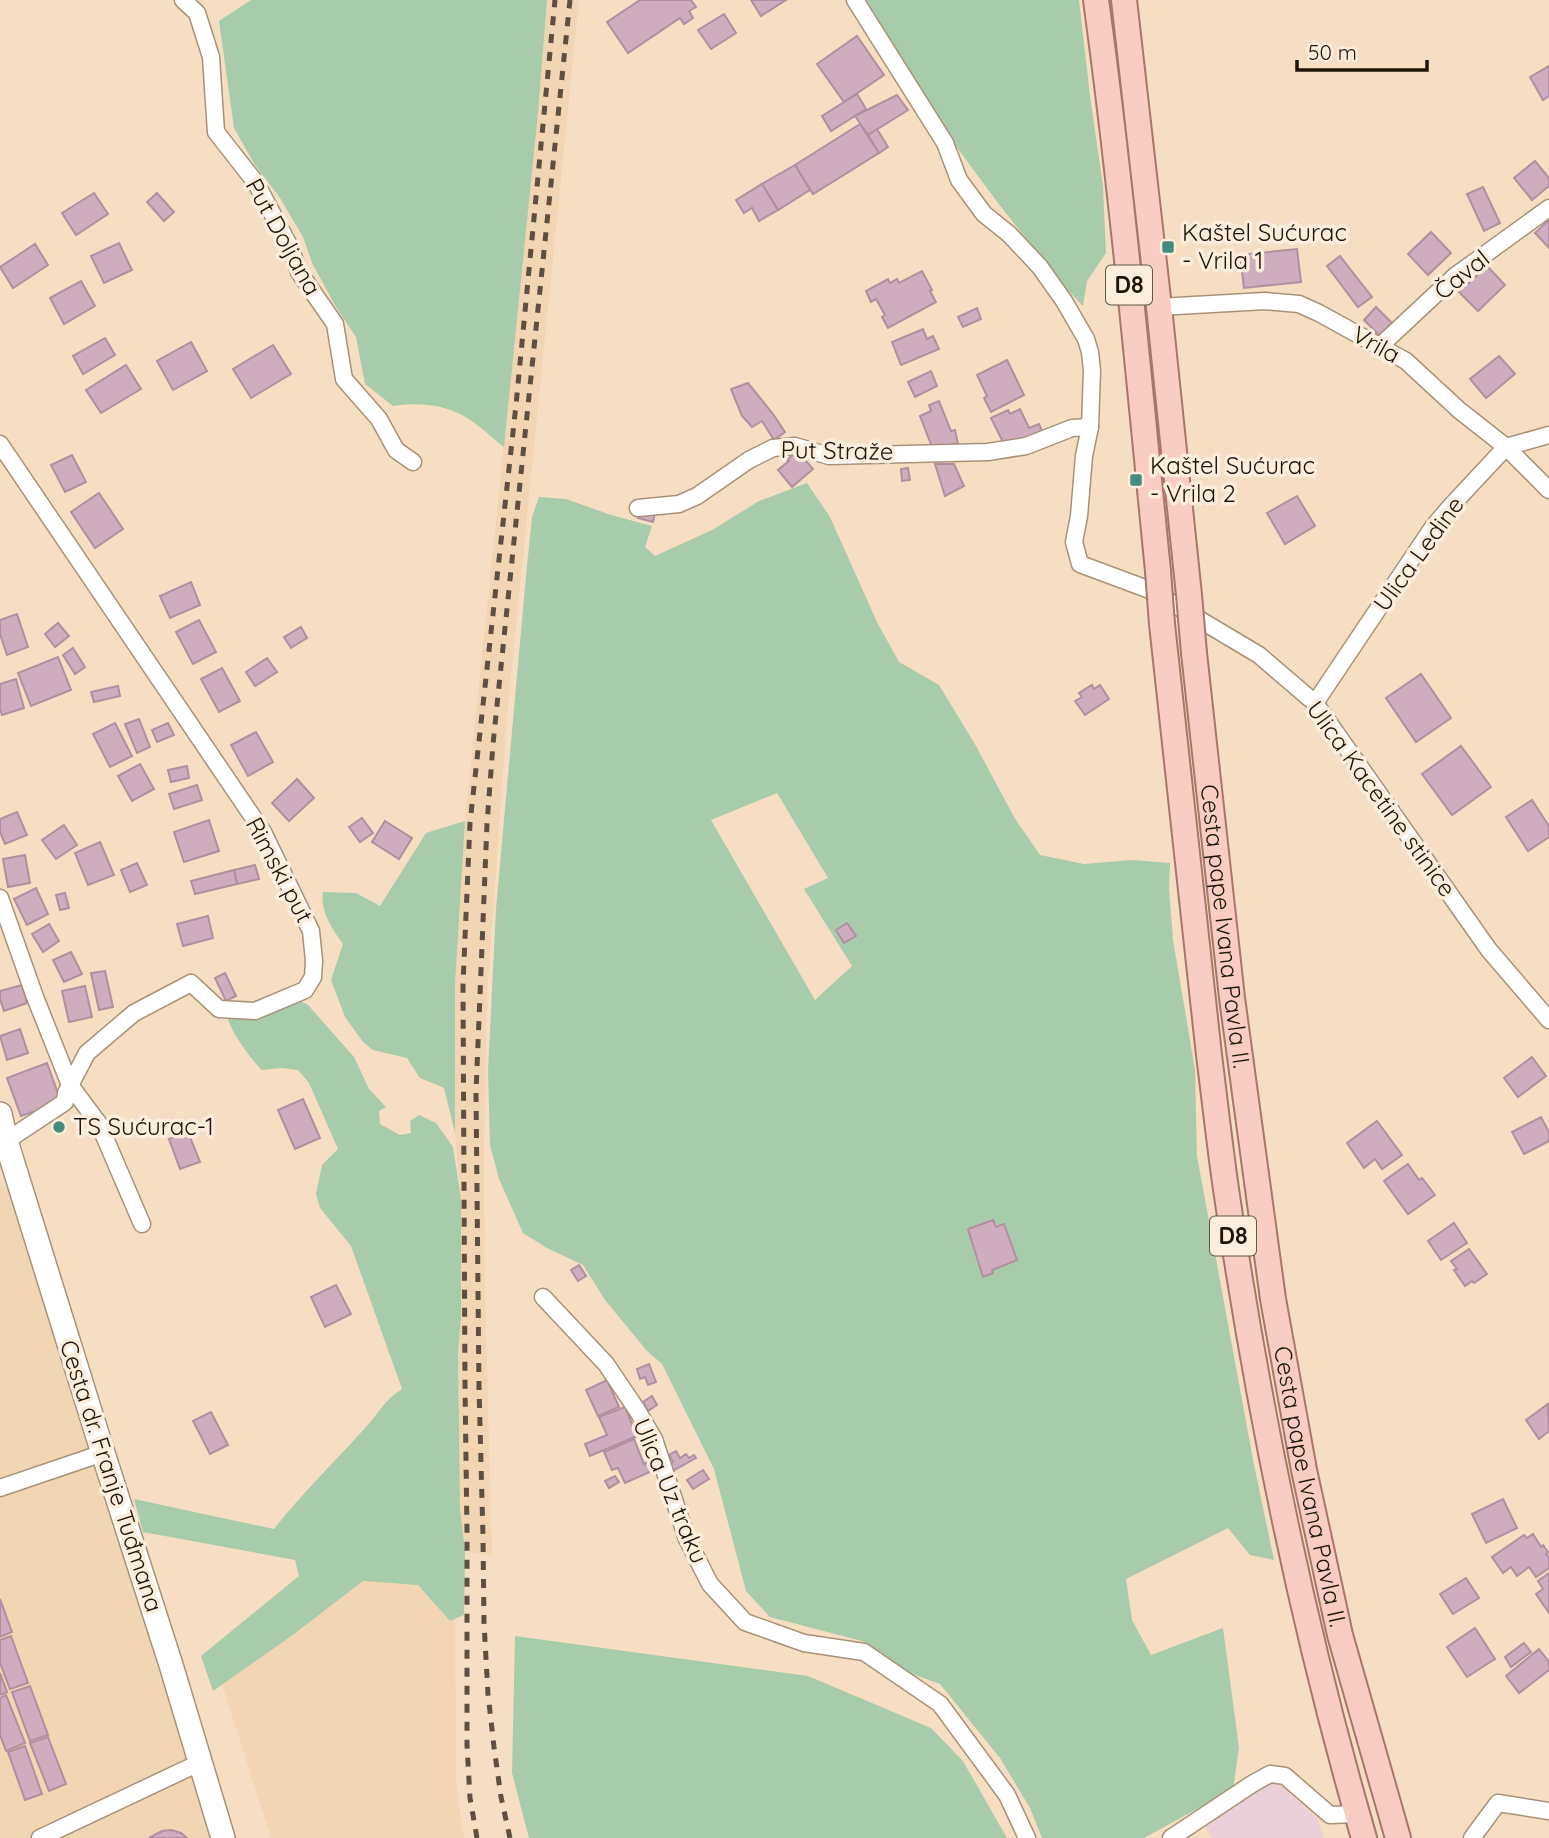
<svg xmlns="http://www.w3.org/2000/svg" width="1549" height="1838" viewBox="0 0 1549 1838" font-family="Quicksand,sans-serif">
	<style>
		.commercial { fill: #ead1d9 }
		.built { fill: #f2d5b2 }
		.green { fill: #a8cbab; fill-rule: evenodd }
		.building { fill: #ceadbf; stroke: #b08fa1; stroke-width: 2 }
		.lines { fill: none; stroke-linecap: round; stroke-linejoin: round }
		.street-casing { stroke: #a89277; stroke-width: 19 }
		.secondary-casing { stroke: #a89277; stroke-width: 26 }
		.primary-casing { stroke: #a9766a; stroke-width: 28 }
		.street { stroke: #fff; stroke-width: 16 }
		.secondary { stroke: #fff; stroke-width: 23 }
		.primary { stroke: #f9cdc4; stroke-width: 24 }
		.rail { stroke: #5d5040; stroke-width: 5; stroke-dasharray: 9 9; stroke-linecap: butt }
		.primary-bridge-casing { stroke: #a9766a; stroke-width: 28; stroke-linecap: butt }
		.primary-bridge { stroke: #f9cdc4; stroke-width: 24 }
		.poi-dot { fill: #478b7f; stroke: #fceddc; stroke-width: 2.5 }
		.labels { text-anchor: middle; stroke-width: 7; stroke-linejoin: round; paint-order: stroke }
		.shield { fill: #fceddc; stroke: #605649; stroke-width: 2 }
		.shield-label { font-size: 23px; font-weight: bold; fill: #1d150a }
		.poi-label { font-size: 24px; fill: #1d150a; stroke: #fceddc; text-anchor: start }
		.street-label { font-size: 24px; fill: #1d150a; stroke: #fceddc }
	</style>
	<rect width="100%" height="100%" fill="#f6dec2"/>
	<path class="commercial" d="M1262,1781h14l42,38 6,19h-113l-10,-22z"/>
	<g class="built">
		<path d="M547,0h32l-72,715 -20,280 -3,159 1,139 7,264 -27,-6 -5,-42 -2,-156 3,-36v-118l-6,-66v-147l10,-165 73,-708z"/>
		<path d="M0,1185l12,4 198,649h-210z"/>
		<path d="M323,1572l132,16 1,189 6,52 3,9h-194l-57,-179z"/>
	</g>
	<g class="green">
		<path d="M251,0h296l-9,113 -34,334c-13,-10 -26,-23 -40,-31 -21,-12 -48,-14 -71,-10l-28,-22 -9,-47 -20,-30 -23,-42 -10,-28 -23,-39 -25,-33 -21,-37 -15,-107z"/>
		<path d="M866,0h213l11,96 13,90 3,67 -19,28 -4,25 -22,-23 -63,-80 -48,-65z"/>
		<path d="M807,483l23,34 47,105 22,40 40,23 37,61 38,71 26,38 44,9 48,-4 38,3 -1,26 4,51 22,130 2,86 57,309 20,95 -24,-5 -22,-27 -102,51 6,41 19,35 72,-27 16,120 -6,41 -89,49h-102l-12,-30 -30,-50 -60,-74 -28,-10 -50,-33 -92,-24 -24,-26 -32,-122 -52,-105 -15,-13 -42,-51 -22,-35 -36,-17 -24,-15 -24,-54 -9,-34 -2,-74 8,-162 30,-333 6,-59 7,-20 27,2 45,16 41,11 -7,21 10,9 57,-26 47,-29zM777,793l51,85 -24,11 48,77 -37,34 -104,-180z"/>
		<path d="M465,821l-10,164v148l-11,-45 -24,-10 -13,-20 -34,-8 -10,-8 -18,-25 -14,-37 12,-36c-11,-15 -23,-33 -20,-52l33,1 24,13 46,-73z"/>
		<path d="M299,1000l9,5 46,52 15,32 17,18 -7,4 1,13 20,11 11,-2 -1,-12 9,-6 17,8 17,24 8,52v118l-3,36 2,156 5,42 -1,64 -14,6 -32,-36 -55,-4 -69,53 -81,57 -12,-35 98,-80 -4,-16 -152,-28 -9,-33 140,30c28,-36 61,-67 91,-101 14,-15 20,-29 37,-39l-51,-143 -31,-38 -4,-14 6,-29 16,-16 -29,-66 -11,-13 -16,-2 -21,2c-13,-16 -27,-33 -34,-53l35,1z"/>
		<path d="M515,1636l293,40 123,52 32,33 44,77h-478l-17,-65z"/>
	</g>
	<g class="building">
		<path d="M640,0h51l5,7 -7,4 4,7 -9,6 -4,-6 -52,35 -21,-31z"/>
		<path d="M751,0h35l-25,16z"/>
		<path d="M724,14l12,19 -25,16 -13,-19z"/>
		<path d="M857,36l27,39 -40,27 -27,-38z"/>
		<path d="M1549,66v30l-6,4 -13,-23z"/>
		<path d="M857,94l9,15 -35,22 -9,-15z"/>
		<path d="M897,95l11,15 -40,25 -13,-19z"/>
		<path d="M860,124l19,29 -66,41 -18,-29z"/>
		<path d="M877,129l11,18 -9,6 -11,-18z"/>
		<path d="M1535,161l14,17v8l-17,14 -18,-22z"/>
		<path d="M795,165l15,25 -32,20 -16,-26z"/>
		<path d="M762,184l16,26 -19,11 -7,-13 -8,5 -8,-13z"/>
		<path d="M1483,187l17,36 -16,8 -17,-37z"/>
		<path d="M94,193l14,21 -32,21 -14,-22z"/>
		<path d="M157,193l17,19 -10,9 -17,-19z"/>
		<path d="M1549,220v28l-14,-15z"/>
		<path d="M1431,232l20,21 -23,22 -20,-21z"/>
		<path d="M119,243l13,27 -28,13 -13,-27z"/>
		<path d="M35,244l13,21 -35,23 -13,-21z"/>
		<path d="M1297,249l4,33 -57,6 -4,-33z"/>
		<path d="M1340,256l32,41 -14,10 -31,-41z"/>
		<path d="M1487,266l18,19 -27,26 -19,-19z"/>
		<path d="M922,271l10,19 -2,1 6,11 -48,26 -6,-11 3,-2 -9,-16 -5,3 -5,-11 22,-12 2,4 7,-4 2,4z"/>
		<path d="M81,281l14,25 -31,18 -14,-26z"/>
		<path d="M1376,307l16,16 -12,13 -16,-16z"/>
		<path d="M977,308l4,11 -18,8 -5,-10z"/>
		<path d="M923,329l4,10 6,-3 6,13 -38,16 -9,-23z"/>
		<path d="M105,338l10,17 -32,19 -10,-18z"/>
		<path d="M191,342l16,29 -34,19 -16,-29z"/>
		<path d="M273,345l18,29 -40,24 -18,-29z"/>
		<path d="M1499,356l16,18 -29,24 -16,-19z"/>
		<path d="M1007,360l17,35 -33,17 -7,-14 3,-2 -10,-21z"/>
		<path d="M126,365l15,24 -40,24 -15,-23z"/>
		<path d="M931,371l6,15 -22,11 -7,-15z"/>
		<path d="M748,383l25,31 12,18 -11,8 -12,-19 -10,6 -10,-11 -11,-27z"/>
		<path d="M939,401l12,30 4,-1 3,14 -26,3 -12,-31 11,-5 -2,-6z"/>
		<path d="M1020,409l9,19 10,-4 5,11 -40,9 -13,-26 17,-8 2,4z"/>
		<path d="M794,454l3,4 4,-3 12,14 -21,18 -14,-17 11,-9 -2,-1z"/>
		<path d="M72,455l14,27 -21,10 -14,-27z"/>
		<path d="M935,464h19l10,22 -19,10z"/>
		<path d="M908,468l2,12 -8,1 -1,-12z"/>
		<path d="M99,493l24,36 -28,19 -24,-36z"/>
		<path d="M1297,496l18,30 -30,18 -18,-31z"/>
		<path d="M644,511l11,2 -2,9 -15,-4z"/>
		<path d="M191,582l9,23 -30,13 -10,-22z"/>
		<path d="M17,614l11,33 -21,8 -7,-21v-14z"/>
		<path d="M199,620l17,32 -23,12 -17,-32z"/>
		<path d="M58,623l11,13 -14,11 -10,-13z"/>
		<path d="M301,627l6,11 -16,10 -7,-11z"/>
		<path d="M73,648l12,19 -10,7 -12,-19z"/>
		<path d="M58,657l13,33 -40,16 -13,-33z"/>
		<path d="M267,658l10,14 -22,14 -9,-14z"/>
		<path d="M222,668l18,33 -21,11 -18,-33z"/>
		<path d="M1421,674l30,44 -35,24 -30,-44z"/>
		<path d="M16,679l8,29 -22,7 -2,-6v-25z"/>
		<path d="M1092,685l2,4 6,-4 9,14 -24,16 -10,-14 7,-4 -3,-4z"/>
		<path d="M118,686l2,10 -26,6 -3,-10z"/>
		<path d="M139,719l11,28 -13,6 -12,-29z"/>
		<path d="M115,723l17,33 -22,11 -17,-33z"/>
		<path d="M168,723l6,12 -17,7 -5,-12z"/>
		<path d="M256,732l17,30 -25,14 -17,-31z"/>
		<path d="M1461,746l30,41 -39,28 -30,-41z"/>
		<path d="M140,764l14,25 -22,12 -14,-25z"/>
		<path d="M187,766l2,12 -18,4 -3,-12z"/>
		<path d="M297,779l17,19 -25,23 -17,-18z"/>
		<path d="M197,785l5,15 -28,9 -5,-15z"/>
		<path d="M1532,800l17,26v11l-21,14 -22,-34z"/>
		<path d="M17,812l10,23 -22,9 -5,-12v-13z"/>
		<path d="M362,818l11,15 -13,9 -11,-15z"/>
		<path d="M209,820l10,31 -35,11 -10,-30z"/>
		<path d="M385,821l27,17 -13,21 -27,-17z"/>
		<path d="M64,825l13,20 -21,14 -14,-19z"/>
		<path d="M100,842l14,33 -26,10 -13,-32z"/>
		<path d="M25,855l5,28 -22,4 -5,-28z"/>
		<path d="M137,863l10,22 -17,7 -9,-22z"/>
		<path d="M255,865l4,14 -22,5 -3,-14z"/>
		<path d="M234,870l3,14 -42,10 -4,-13z"/>
		<path d="M36,888l12,26 -21,11 -13,-26z"/>
		<path d="M65,893l4,15 -9,2 -4,-15z"/>
		<path d="M208,916l5,22 -30,8 -6,-22z"/>
		<path d="M847,923l9,13 -12,7 -8,-13z"/>
		<path d="M49,924l10,17 -16,11 -11,-18z"/>
		<path d="M71,952l11,22 -18,8 -11,-22z"/>
		<path d="M105,971l8,36 -14,3 -8,-37z"/>
		<path d="M225,973l11,23 -10,5 -11,-23z"/>
		<path d="M22,985l5,18 -23,8 -4,-12v-8z"/>
		<path d="M85,986l7,31 -23,5 -7,-31z"/>
		<path d="M20,1029l8,24 -21,7 -7,-24z"/>
		<path d="M1532,1057l14,19 -28,21 -14,-19z"/>
		<path d="M47,1063l14,39 -40,14 -14,-38z"/>
		<path d="M303,1099l17,39 -25,11 -17,-39z"/>
		<path d="M1541,1117l8,15v9l-25,13 -12,-22z"/>
		<path d="M1377,1121l25,34 -20,14 -7,-10 -11,9 -17,-25z"/>
		<path d="M62,1122l1,10h-8v-9z"/>
		<path d="M188,1132l12,30 -20,7 -11,-30z"/>
		<path d="M1408,1164l11,16 3,-2 13,17 -27,19 -24,-33z"/>
		<path d="M993,1220l3,7 8,-3 13,36 -25,10 1,3 -10,4 -15,-48z"/>
		<path d="M1454,1223l13,20 -26,17 -13,-19z"/>
		<path d="M1469,1249l18,25 -13,9 -2,-2 -7,5 -11,-16 3,-1 -6,-8z"/>
		<path d="M579,1265l7,11 -8,5 -7,-11z"/>
		<path d="M336,1285l15,29 -26,13 -14,-30z"/>
		<path d="M649,1364l7,18 -8,3 -3,-8 -5,2 -3,-10z"/>
		<path d="M607,1380l12,27 -21,9 -12,-26z"/>
		<path d="M652,1396l5,9 -9,6 -5,-9z"/>
		<path d="M1548,1404l1,27 -10,8 -13,-19z"/>
		<path d="M625,1407l12,29 -47,20 -5,-12 22,-9 -8,-18z"/>
		<path d="M211,1412l17,33 -18,9 -17,-33z"/>
		<path d="M634,1439l10,25 4,-2 4,9 -27,12 -7,-15 -6,2 -8,-18z"/>
		<path d="M676,1451l4,7 6,-4 3,4 5,-3 2,3 -25,14 -4,-6 6,-4 -4,-7z"/>
		<path d="M703,1470l6,9 -16,10 -6,-9z"/>
		<path d="M615,1476l4,6 -10,6 -4,-7z"/>
		<path d="M1503,1499l14,29 -31,15 -14,-29z"/>
		<path d="M1533,1534l8,13 2,-2 5,7 -2,2 3,4v10l-13,9 -7,-10 -12,9 -6,-9 -8,6 -11,-16 32,-22 3,3z"/>
		<path d="M1549,1573v40l-13,-19 7,-5 -5,-8z"/>
		<path d="M1466,1578l13,20 -26,16 -13,-20z"/>
		<path d="M0,1599l12,33 -12,5z"/>
		<path d="M1475,1628l20,31 -28,18 -20,-30z"/>
		<path d="M11,1636l17,47 -18,6 -10,-26v-23z"/>
		<path d="M1524,1643l7,9 -20,15 -6,-10z"/>
		<path d="M1539,1649l10,13v8l-30,23 -13,-17z"/>
		<path d="M0,1673l7,19 -7,3z"/>
		<path d="M30,1686l18,49 -18,6 -18,-49z"/>
		<path d="M6,1695l19,48 -19,8 -6,-16v-37z"/>
		<path d="M48,1737l18,47 -17,7 -19,-48z"/>
		<path d="M25,1746l17,48 -17,6 -17,-48z"/>
		<path d="M171,1830l10,3 6,5h-38l13,-7z"/>
	</g>
	<g class="lines">
		<g class="street-casing">
			<g id="street">
				<path d="M183,0l14,13 14,44 5,75 40,51 34,64 9,25 36,52 9,55 35,40 17,31 17,12"/>
				<path d="M855,0l90,143 14,37 25,34 25,20 31,33 24,34 22,38 4,13 2,19 -2,56 -6,29 -5,60 -5,26 6,22 70,26 109,65 56,48 174,247 60,70"/>
				<path d="M1159,307l106,-6 34,3 20,9 87,48 53,49 47,37 43,43"/>
				<path d="M1379,347l76,-71 94,-68"/>
				<path d="M0,444l263,388 48,99 3,30 -1,16 -8,13 -50,21 -36,-2 -28,-26 -57,30 -47,40 -21,40 -1,9 -59,39"/>
				<path d="M638,508l41,-4 18,-8 52,-36 24,-12 22,-2 34,10 159,-4 38,-6 46,-18 18,-1"/>
				<path d="M1315,703l118,-176 18,-21 55,-59 43,-12"/>
				<path d="M0,898l35,99 35,88 29,39 43,100"/>
				<path d="M543,1297l63,67 31,46 17,29 33,100 23,45 35,38 59,21 60,9 76,52 67,91 20,43"/>
				<path d="M0,1488l103,-35"/>
				<path d="M40,1838l161,-76"/>
				<path d="M1171,1838l81,-54 18,-10 15,2 45,39 27,-1"/>
				<path d="M1472,1838l26,-35 51,8"/>
			</g>
		</g>
		<g class="secondary-casing">
			<path id="secondary" d="M0,1114l6,27 97,312 68,212 52,173"/>
		</g>
		<g class="primary-casing">
			<g id="primary">
				<path d="M1096,0c26,190 43,380 62,571"/>
				<path d="M1124,0l35,307 30,288"/>
				<path d="M1162,624c16,143 30,287 47,431 6,47 11,94 18,141 32,217 76,432 137,642"/>
				<path id="s1" d="M1194,653l38,345 41,301 31,171 36,165 58,203"/>
			</g>
		</g>
		<use href="#street" class="street"/>
		<use href="#secondary" class="secondary"/>
		<use href="#primary" class="primary"/>
		<g class="rail">
			<path d="M477,1838l-7,-40 -3,-53v-213l-2,-146 -2,-402 7,-161 46,-418 39,-405"/>
			<path d="M510,1838l-9,-41 -7,-50 -6,-53 -4,-71 -1,-86 -4,-149 -3,-296 11,-268 6,-80 77,-744"/>
		</g>
		<g class="primary-bridge-casing">
			<g id="primary-bridge">
				<path d="M1158,571l4,53"/>
				<path d="M1189,595l5,58"/>
			</g>
		</g>
		<use href="#primary-bridge" class="primary-bridge"/>
	</g>
	<g class="poi-dot">
		<rect x="1161" y="240" width="14" height="14" rx="3.5"/>
		<rect x="1129" y="473" width="14" height="14" rx="3.5"/>
		<circle cx="59" cy="1127" r="7"/>
	</g>
	<g class="labels">
		<g class="shield">
			<rect x="1106" y="265.5" width="46" height="39" rx="5"/>
			<rect x="1210" y="1216.5" width="46" height="39" rx="5"/>
		</g>
		<g class="shield-label">
			<text x="1129" y="293">D8</text>
			<text x="1233" y="1244">D8</text>
		</g>
		<g class="poi-label">
			<text x="1182" y="241">Kaštel Sućurac<tspan x="1182" dy="28">- Vrila 1</tspan></text>
			<text x="1150" y="474">Kaštel Sućurac<tspan x="1150" dy="28">- Vrila 2</tspan></text>
			<text x="73" y="1135">TS Sućurac-1</text>
		</g>
		<g class="street-label">
			<text transform="translate(283 237) rotate(61)" y="8">Put Doljana</text>
			<text transform="translate(1462 275) rotate(-39)" y="8">Čaval</text>
			<text transform="translate(1376 345) rotate(29)" y="8">Vrila</text>
			<text transform="translate(837 451) rotate(1)" y="8">Put Straže</text>
			<text transform="translate(1419 554) rotate(-54)" y="8">Ulica Ledine</text>
			<text transform="translate(1381 799) rotate(54)" y="8">Ulica Kacetine stinice</text>
			<text transform="translate(279 870) rotate(62)" y="8">Rimski put</text>
			<text dy="8" stroke="none"><textPath href="#s1" startOffset="275">Cesta pape Ivana Pavla II.</textPath></text>
			<text transform="translate(111 1476) rotate(72)" y="8">Cesta dr. Franje Tuđmana</text>
			<text dy="8" stroke="none"><textPath href="#s1" startOffset="842">Cesta pape Ivana Pavla II.</textPath></text>
			<text transform="translate(670 1491) rotate(67)" y="8">Ulica Uz traku</text>
		</g>
	</g>
	<path d="M1297 60v10h130v-10" fill="none" stroke="#1d150a" stroke-width="3.5"/>
	<text x="1308" y="60" font-size="21" fill="#1d150a" stroke="#fceddc" stroke-width="5" paint-order="stroke">50 m</text>
</svg>
